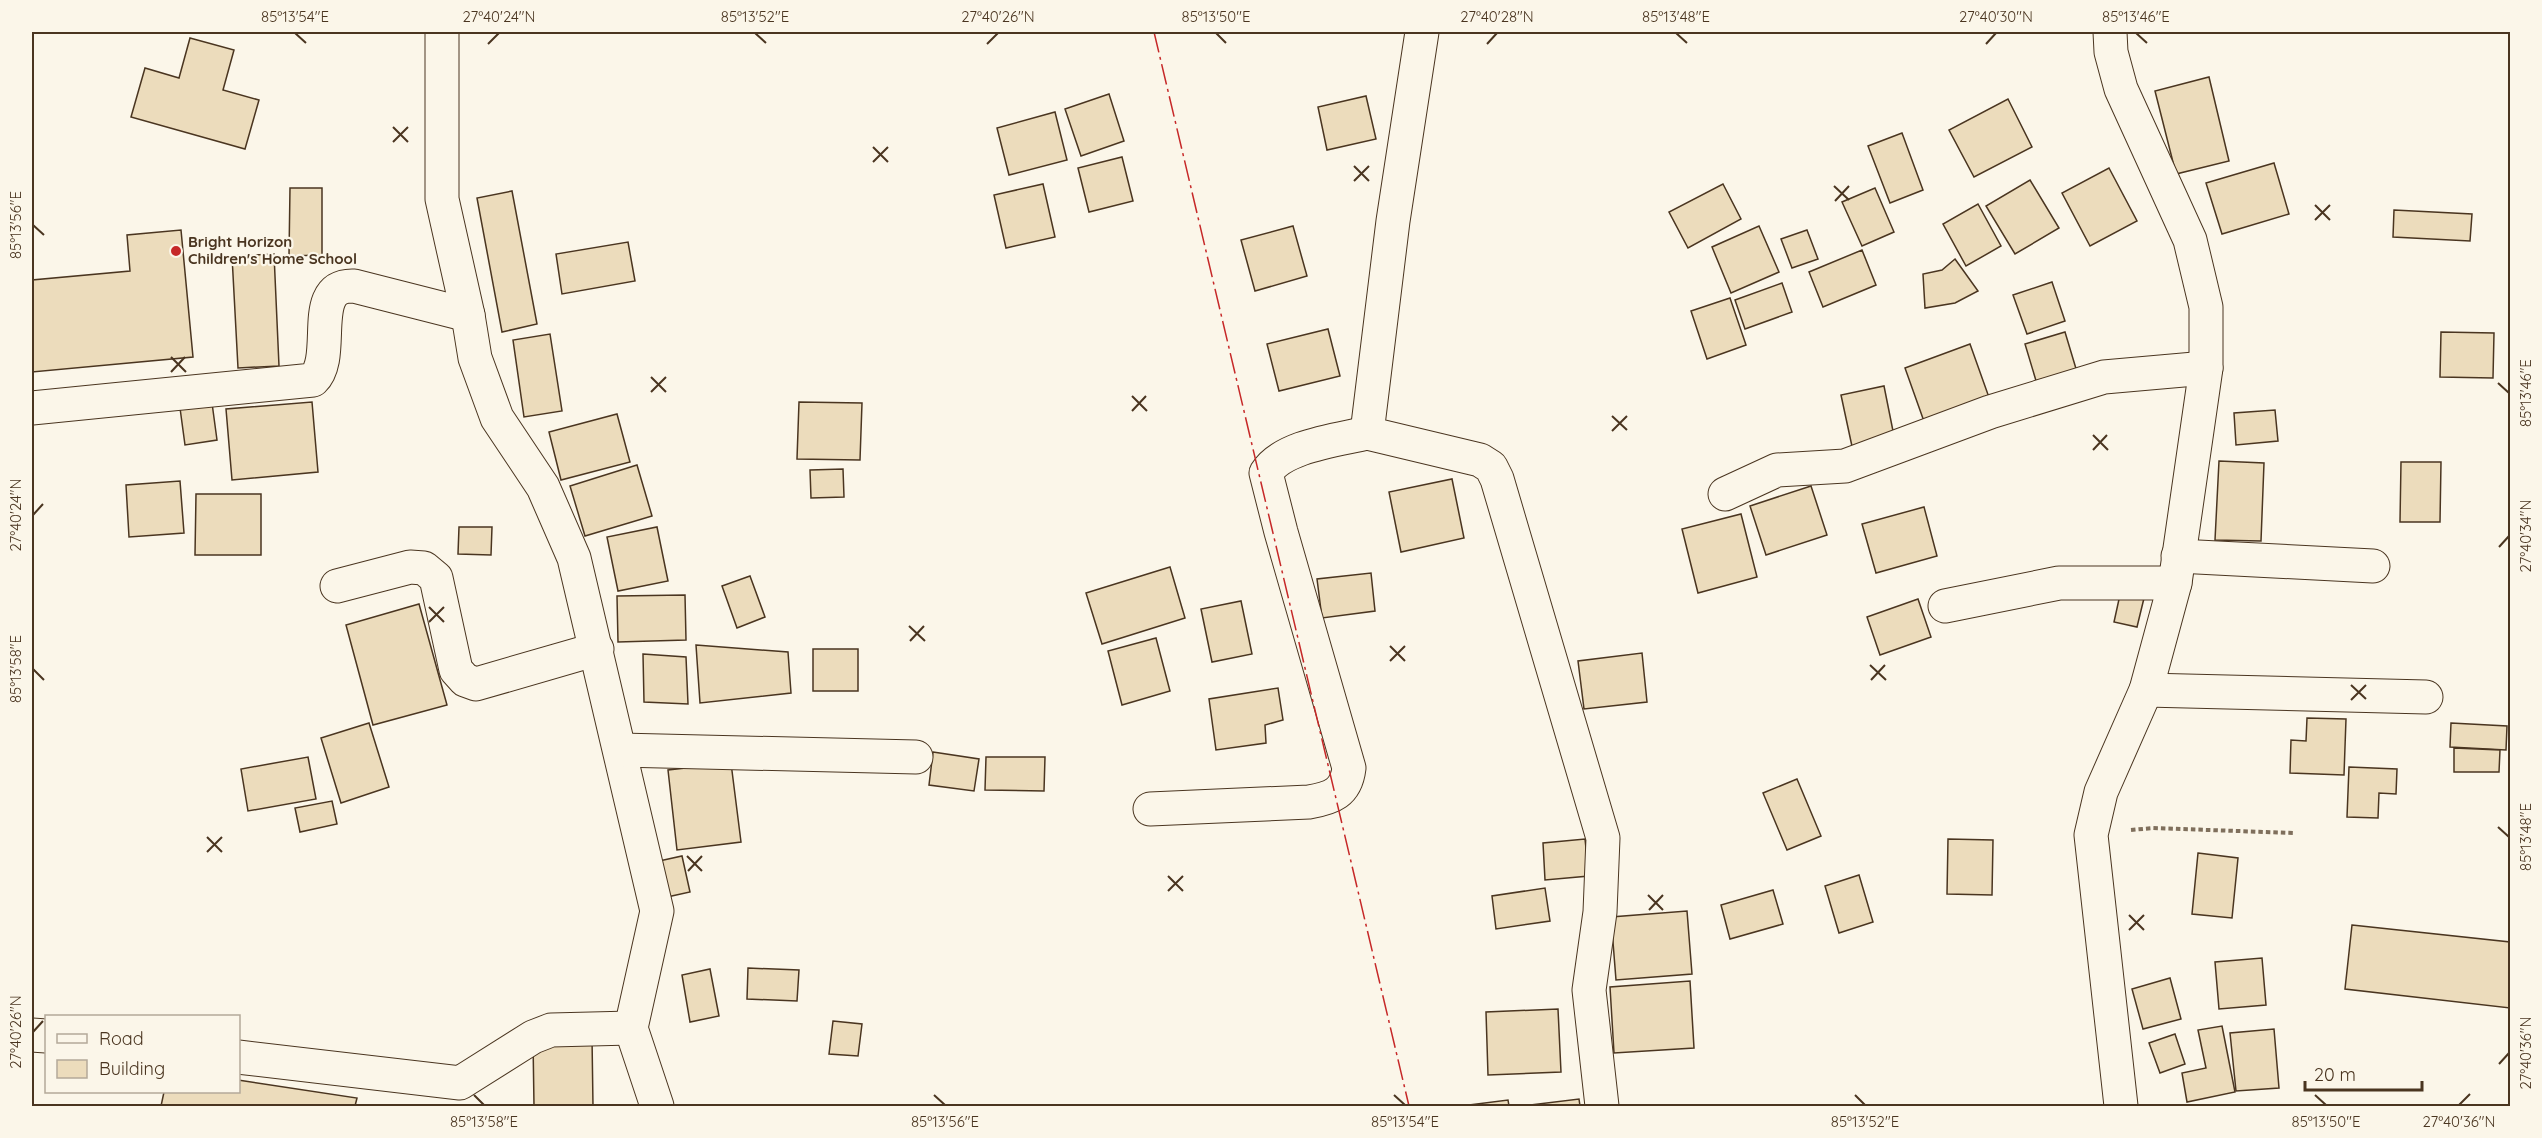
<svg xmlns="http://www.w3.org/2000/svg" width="2542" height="1138" viewBox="0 0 2542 1138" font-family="Quicksand,sans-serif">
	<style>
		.building { fill: #ecdcbc; stroke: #4a3520; stroke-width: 1.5 }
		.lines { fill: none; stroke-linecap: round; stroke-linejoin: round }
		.minor-casing { stroke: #4a3520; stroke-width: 35 }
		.path { stroke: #7f6f5c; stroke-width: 4; stroke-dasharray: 4.5 3; stroke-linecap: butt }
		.minor { stroke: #fbf6e9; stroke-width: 33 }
		.power { stroke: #c62828; stroke-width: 1.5; stroke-dasharray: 21 4.5 3 4.5; stroke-linecap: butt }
		.ticks { fill: none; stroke: #4a3520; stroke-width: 2 }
		.poi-dot { fill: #c62828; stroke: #fbf6e9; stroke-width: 2 }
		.labels { text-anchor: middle; stroke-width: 4.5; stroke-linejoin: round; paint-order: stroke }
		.poi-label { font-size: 15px; font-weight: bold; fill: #4a3520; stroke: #fbf6e9; text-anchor: start }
		.neatline { fill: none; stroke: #4a3520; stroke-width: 2 }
		.ticks-label { font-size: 15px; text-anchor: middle; fill: #4a3520 }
	</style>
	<rect width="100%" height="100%" fill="#fbf6e9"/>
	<g class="building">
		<path d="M190,38l44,12 -11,40 36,10 -14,49 -114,-32 14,-49 34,10z"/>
		<path d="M2209,77l20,84 -53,13 -21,-83z"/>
		<path d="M1109,94l15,47 -43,15 -16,-47z"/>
		<path d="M1366,96l10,43 -49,11 -9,-43z"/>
		<path d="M2008,99l24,48 -58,30 -25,-47z"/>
		<path d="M1055,112l12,48 -58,15 -12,-47z"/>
		<path d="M1902,133l21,57 -33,13 -22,-57z"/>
		<path d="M1122,157l11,44 -44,11 -11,-44z"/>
		<path d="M2274,163l15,51 -67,20 -16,-51z"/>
		<path d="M2109,168l28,53 -47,25 -28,-53z"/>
		<path d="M2030,180l29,48 -44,26 -29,-48z"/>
		<path d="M1043,184l12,53 -49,11 -12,-53z"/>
		<path d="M1723,184l18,35 -53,29 -19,-36z"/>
		<path d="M290,188h32v67l-33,1z"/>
		<path d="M1875,188l19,44 -32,14 -20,-44z"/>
		<path d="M512,191l25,133 -35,8 -25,-134z"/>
		<path d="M1978,204l23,42 -35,20 -23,-42z"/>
		<path d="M2394,210l78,4 -2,27 -77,-4z"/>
		<path d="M1293,226l14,50 -52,15 -14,-51z"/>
		<path d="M1759,226l20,46 -48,21 -19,-46z"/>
		<path d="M181,230l12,127 -161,15v-92l98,-9 -3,-36z"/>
		<path d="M1807,230l11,29 -26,9 -11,-29z"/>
		<path d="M628,242l7,39 -73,13 -6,-40z"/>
		<path d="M1862,250l14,35 -53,22 -14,-35z"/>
		<path d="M274,254l5,112 -41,2 -6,-112z"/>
		<path d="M1955,259l23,32 -23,12 -30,5 -2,-34 19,-4z"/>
		<path d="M2052,282l13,39 -38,13 -14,-39z"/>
		<path d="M1782,283l10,29 -47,17 -10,-29z"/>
		<path d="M1730,298l16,47 -39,14 -16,-48z"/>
		<path d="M1328,329l12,47 -61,15 -12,-47z"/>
		<path d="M2065,332l12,40 -40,12 -12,-40z"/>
		<path d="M2441,332l53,1 -1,45 -53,-1z"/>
		<path d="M550,334l12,77 -38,6 -11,-77z"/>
		<path d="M1970,344l21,59 -65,24 -21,-59z"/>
		<path d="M1884,386l11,55 -42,10 -12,-56z"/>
		<path d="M312,402l6,70 -86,8 -6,-71z"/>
		<path d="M799,402l63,1 -2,57 -63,-1z"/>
		<path d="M212,403l5,37 -32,5 -5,-37z"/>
		<path d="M2275,410l3,31 -42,4 -2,-32z"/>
		<path d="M617,414l13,48 -69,18 -12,-48z"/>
		<path d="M2219,461l45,2 -3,78 -46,-1z"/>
		<path d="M2401,462h40l-1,60h-40z"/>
		<path d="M637,465l15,51 -67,20 -15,-50z"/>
		<path d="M843,469l1,28 -33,1 -1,-28z"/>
		<path d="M1452,479l12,59 -63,14 -12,-60z"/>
		<path d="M180,481l4,52 -55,4 -3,-52z"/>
		<path d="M1811,486l16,49 -61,20 -16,-49z"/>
		<path d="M196,494h65v61h-66z"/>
		<path d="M1924,507l13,49 -61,17 -14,-49z"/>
		<path d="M1741,514l16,63 -59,16 -16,-64z"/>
		<path d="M459,527h33l-1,28 -33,-1z"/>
		<path d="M657,527l11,54 -50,10 -11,-54z"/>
		<path d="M1170,567l15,51 -83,26 -16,-51z"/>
		<path d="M1371,573l4,38 -53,7 -5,-39z"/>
		<path d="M750,576l15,41 -28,11 -15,-42z"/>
		<path d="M2121,590l24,4 -8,33 -23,-5z"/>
		<path d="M685,595l1,45 -68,2 -1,-46z"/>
		<path d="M1918,599l13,38 -51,18 -13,-38z"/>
		<path d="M1241,601l11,53 -40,8 -11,-53z"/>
		<path d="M419,604l28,101 -74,20 -27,-100z"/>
		<path d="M1156,638l14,53 -48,14 -14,-54z"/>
		<path d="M696,645l92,7 3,41 -91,10z"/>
		<rect x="813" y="649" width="45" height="42"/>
		<path d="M1642,653l5,49 -63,7 -6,-48z"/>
		<path d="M643,654l43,3 2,47 -44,-2z"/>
		<path d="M1278,688l5,32 -18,5 1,18 -50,7 -7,-51z"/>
		<path d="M2307,718l39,1 -2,56 -54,-2 1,-33 15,1z"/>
		<path d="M369,723l20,64 -48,16 -20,-65z"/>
		<path d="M2451,723l56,3 -1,24 -56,-3z"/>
		<path d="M2454,748l46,2 -1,22h-45z"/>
		<path d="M933,752l46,7 -5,32 -45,-6z"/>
		<path d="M308,757l8,42 -68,12 -7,-42z"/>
		<path d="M986,757h59l-1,34 -59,-1z"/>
		<path d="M731,763l10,79 -64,8 -9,-80z"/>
		<path d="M2349,767l48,2 -1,25 -17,-1 -1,25 -31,-1z"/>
		<path d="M1797,779l24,57 -34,14 -24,-57z"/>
		<path d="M332,801l5,23 -37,8 -5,-24z"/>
		<path d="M1585,839l4,37 -44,4 -2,-37z"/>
		<path d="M1948,839l45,1 -1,55 -45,-1z"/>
		<path d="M2198,853l40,5 -6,60 -40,-4z"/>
		<path d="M682,856l8,36 -32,7 -8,-36z"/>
		<path d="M1859,875l14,47 -34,11 -14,-47z"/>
		<path d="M1545,888l5,33 -54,8 -4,-33z"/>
		<path d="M1773,890l10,34 -53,15 -9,-34z"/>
		<path d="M1687,911l5,63 -76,6 -5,-63z"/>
		<path d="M2352,925l158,17v66l-165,-19z"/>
		<path d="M2262,958l4,47 -47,4 -4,-47z"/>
		<path d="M748,968l51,2 -2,31 -50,-2z"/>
		<path d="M710,969l9,47 -29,6 -8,-47z"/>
		<path d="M2170,978l11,41 -38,10 -11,-40z"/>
		<path d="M1690,981l4,67 -80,5 -4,-66z"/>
		<path d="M1558,1009l3,63 -73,3 -2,-63z"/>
		<path d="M833,1021l29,3 -4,32 -29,-2z"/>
		<path d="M2222,1026l13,66 -48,10 -5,-29 24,-5 -8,-38z"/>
		<path d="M2274,1029l5,59 -43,3 -6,-58z"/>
		<path d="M2175,1034l10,30 -25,9 -11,-30z"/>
		<path d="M592,1037l1,69h-59l-1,-66z"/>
		<path d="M238,1080l119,18 -2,8h-194l3,-14h74z"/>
		<path d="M1579,1099l1,7h-58z"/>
		<path d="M1508,1100l1,6h-48z"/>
	</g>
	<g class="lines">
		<g class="minor-casing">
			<g id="minor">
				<path d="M442,32v167l26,116 7,43 22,60 46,69 31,71 83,353 -26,117 26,78"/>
				<path d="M1422,32l-29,189 -26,212 113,27 11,7 6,12 106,359 -3,74 -11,78 13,116"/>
				<path d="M2110,32l1,20 10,37 69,151 16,67v61l-31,215 -29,107 -45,102 -10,43 30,271"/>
				<path d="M32,408l281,-28c25,-24 -7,-96 41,-94l114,29"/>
				<path d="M1725,494l52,-24 68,-4 145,-54 114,-35 102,-9"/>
				<path d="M2178,556l195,10"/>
				<path d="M337,586l73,-19 14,1 12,10 20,92 9,10 11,4 121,-35"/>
				<path d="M1945,606l114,-23h116"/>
				<path d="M2146,690l280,7"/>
				<path d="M620,750l296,7"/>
				<path d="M1150,809l159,-7c23,-4 37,-9 40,-34l-68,-236 -15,-59c16,-27 72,-33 101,-40"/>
				<path d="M32,1035l14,1"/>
				<path d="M238,1057l222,26 73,-46 18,-7 80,-2"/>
			</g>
		</g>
		<path class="path" d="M2131,830l22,-2 140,5"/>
		<use href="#minor" class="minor"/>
		<path class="power" d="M1154,32l255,1074"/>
	</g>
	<path class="ticks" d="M295,33l11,10M755,33l11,10M1216,33l10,10M1676,33l11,10M2136,33l11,10M488,44l11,-11M987,44l11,-11M1487,44l10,-11M1986,44l10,-11M393,127l15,15M393,142l15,-15M873,147l15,15M873,162l15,-15M1354,166l15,15M1354,181l15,-15M1834,186l15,14M1835,201l14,-15M2315,205l15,15M2315,220l15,-15M33,225l11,10M171,357l15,15M171,372l14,-15M651,377l15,15M2498,383l11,10M651,392l15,-15M1132,396l15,15M1132,411l14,-15M1612,416l15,14M1612,431l15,-15M2093,435l15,15M2093,450l14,-15M33,515l10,-11M2499,547l10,-11M429,607l15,15M429,622l15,-15M909,626l16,15M910,641l14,-15M1390,646l15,15M1390,661l15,-15M1870,665l16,15M33,669l11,11M1871,680l14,-15M2351,685l15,14M2351,700l15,-15M2498,827l11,10M207,837l15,15M207,852l15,-15M687,856l15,15M688,871l14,-15M1168,876l15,15M1168,891l15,-15M1648,895l15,15M1649,910l14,-15M2129,915l15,15M2129,930l15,-15M33,1032l10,-11M2499,1064l10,-11M474,1095l10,10M934,1095l11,10M1394,1095l11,10M1855,1095l10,10M2315,1095l11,10M2459,1105l11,-11"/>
	<circle class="poi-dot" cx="176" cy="251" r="6"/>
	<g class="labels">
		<g class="poi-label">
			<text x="188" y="247">Bright Horizon<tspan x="188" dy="17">Children's Home School</tspan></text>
		</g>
	</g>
	<rect width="2542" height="1138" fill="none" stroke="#fbf6e9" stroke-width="66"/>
	<rect x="45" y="1015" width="195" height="78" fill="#fbf6e9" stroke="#b4a999" stroke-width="1.5"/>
	<rect x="57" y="1034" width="30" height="9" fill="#fbf6e9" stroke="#b4a999" stroke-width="1.5"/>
	<text x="99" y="1045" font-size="18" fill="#4a3520">Road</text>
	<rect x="57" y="1060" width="30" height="18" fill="#ecdcbc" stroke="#b4a999" stroke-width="1.5"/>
	<text x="99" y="1075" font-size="18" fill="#4a3520">Building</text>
	<path d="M2305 1081v9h117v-9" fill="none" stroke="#4a3520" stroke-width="3"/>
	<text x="2314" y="1081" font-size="18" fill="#4a3520" stroke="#fbf6e9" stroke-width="4.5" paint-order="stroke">20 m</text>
	<rect x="33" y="33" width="2476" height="1072" class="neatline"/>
	<g class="ticks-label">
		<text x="295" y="22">85°13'54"E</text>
		<text x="499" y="22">27°40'24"N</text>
		<text x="755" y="22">85°13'52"E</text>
		<text x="998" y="22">27°40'26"N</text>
		<text x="1216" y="22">85°13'50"E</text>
		<text x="1497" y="22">27°40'28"N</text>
		<text x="1676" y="22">85°13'48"E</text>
		<text x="1996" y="22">27°40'30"N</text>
		<text x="2136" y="22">85°13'46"E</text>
		<text transform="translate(16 225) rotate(-90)" y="5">85°13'56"E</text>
		<text transform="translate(2526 393) rotate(-90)" y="5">85°13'46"E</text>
		<text transform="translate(16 515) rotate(-90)" y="5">27°40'24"N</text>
		<text transform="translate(2526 536) rotate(-90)" y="5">27°40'34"N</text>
		<text transform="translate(16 669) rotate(-90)" y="5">85°13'58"E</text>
		<text transform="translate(2526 837) rotate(-90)" y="5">85°13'48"E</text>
		<text transform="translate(16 1032) rotate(-90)" y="5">27°40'26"N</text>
		<text transform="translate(2526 1053) rotate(-90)" y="5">27°40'36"N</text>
		<text x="484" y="1127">85°13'58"E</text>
		<text x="945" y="1127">85°13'56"E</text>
		<text x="1405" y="1127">85°13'54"E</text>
		<text x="1865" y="1127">85°13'52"E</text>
		<text x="2326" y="1127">85°13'50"E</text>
		<text x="2459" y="1127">27°40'36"N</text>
	</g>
</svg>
